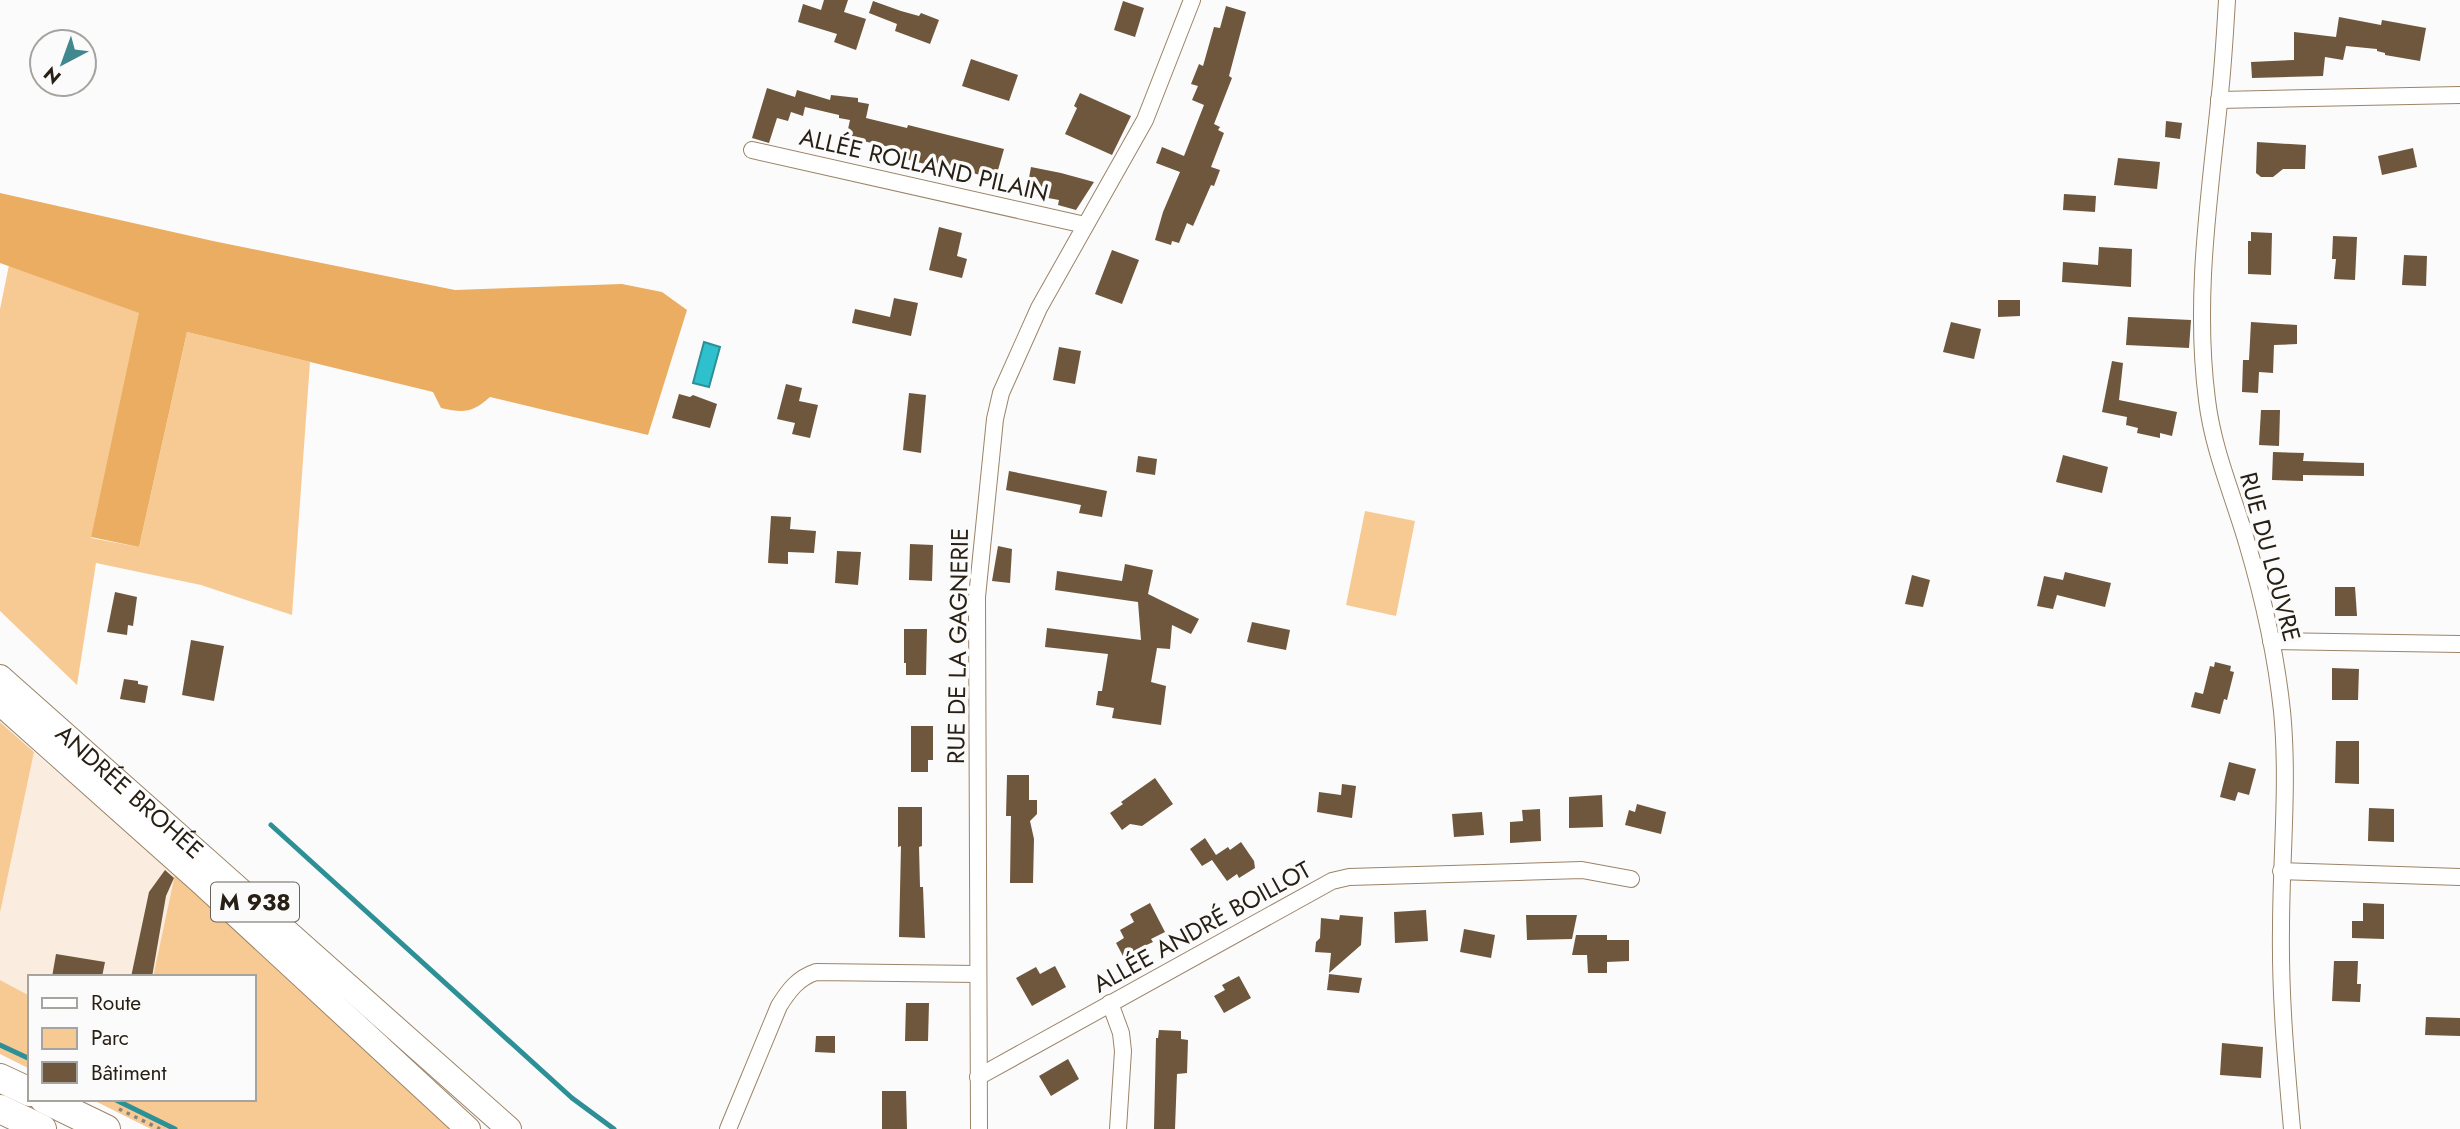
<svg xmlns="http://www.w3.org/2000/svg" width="2460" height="1129" viewBox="0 0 2460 1129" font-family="Jost,sans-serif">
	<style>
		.built { fill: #faeddf }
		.green { fill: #f8ca93 }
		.forest { fill: #eaad62 }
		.water { fill: #2fc0ce; stroke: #2d9096; stroke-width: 2 }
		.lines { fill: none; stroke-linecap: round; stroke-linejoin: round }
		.stream { stroke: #2d9096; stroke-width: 5 }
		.building { fill: #6e573d }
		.street-casing { stroke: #9b8468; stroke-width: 18 }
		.primary-casing { stroke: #9b8468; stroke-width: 26 }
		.highway-casing { stroke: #9b8468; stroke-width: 30 }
		.path { stroke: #88837d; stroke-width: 3.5; stroke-dasharray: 3.5 5; stroke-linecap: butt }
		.street { stroke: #fff; stroke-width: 16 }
		.primary { stroke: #fff; stroke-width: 24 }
		.highway { stroke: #fff; stroke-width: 28 }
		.labels { text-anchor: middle; stroke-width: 7; stroke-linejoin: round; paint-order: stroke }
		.shield { fill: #fbfbfb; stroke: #68625a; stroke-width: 2 }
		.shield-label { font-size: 23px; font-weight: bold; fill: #292015 }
		.street-label { font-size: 24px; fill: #292015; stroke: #fbfbfb }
	</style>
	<rect width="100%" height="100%" fill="#fbfbfb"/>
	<path class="built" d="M34,752l141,122 -22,103h-123v19l-30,-16v-67z"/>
	<g class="green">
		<path d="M9,265l131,48 -49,225 48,9 48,-215 123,30 -18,253 -91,-30 -105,-22 -19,122 -77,-74v-302z"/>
		<path d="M1365,511l50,10 -19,95 -50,-11z"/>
		<path d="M0,722l34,30 -34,161z"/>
		<path d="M175,874l104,94 171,161h-299l-60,-30h163v-122h-101z"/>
		<path d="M0,980l30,16v73l-30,-15z"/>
	</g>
	<path class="forest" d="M0,193l213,48 242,49 167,-6 40,8 25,18 -39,125 -158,-38c-18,16 -26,16 -49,11l-8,-16 -246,-60 -48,215 -48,-10 48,-224 -139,-50z"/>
	<path class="water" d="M704,342l16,5 -11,40 -16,-4z"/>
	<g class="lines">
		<g class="stream">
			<path d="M271,825l301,273 42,31"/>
			<path d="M0,1045l30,14"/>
			<path d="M114,1099l61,30"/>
		</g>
	</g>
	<g class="building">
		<path d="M824,0h24l-4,12 22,7 -10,31 -22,-8 3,-8 -39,-12 5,-18 18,6z"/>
		<path d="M873,1l28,10 18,5 2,-3 18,7 -9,24 -35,-13 2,-7 -28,-11z"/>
		<path d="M1123,1l21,7 -9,29 -21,-7z"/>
		<path d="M1226,6l20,6 -17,64 3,2 -18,46 6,3 -2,3 6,3 -13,34 9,3 -6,16 -3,-1 -18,41 -6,-3 -8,20 -7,-2 -1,4 -16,-5 8,-28 17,-40 -24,-9 6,-16 22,9 20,-51 -12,-5 6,-14 -7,-2 8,-20 4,2 11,-39 6,1z"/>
		<path d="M2339,17l42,8 1,-5 44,8 -6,33 -35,-6v-2l-8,-2v-2l-31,-3 -3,14 -18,-3 -2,19 -71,2 -1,-16 43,-2v-28l42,5z"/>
		<path d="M971,59l47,16 -9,26 -47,-15z"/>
		<path d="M767,88l28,9 2,-7 33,10 1,-5 27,3v4l11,2 -3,14 41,10 1,-3 96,24 -8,28 -16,-4v2l-55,-15v4l-20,-5 2,-8 -44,-10 -1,5 -17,-3 5,-23 -11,-2v-3l-34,-8 -2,9 -12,-4 -3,9 -11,-3 -8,25 -17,-5z"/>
		<path d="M1080,93l51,23 -19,39 -47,-21 12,-26 -3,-2z"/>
		<path d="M2166,121l16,2 -2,16 -15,-2z"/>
		<path d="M2257,142l49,3 -1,24h-22l-10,8h-12l-5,-4z"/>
		<path d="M2413,148l4,19 -35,8 -4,-19z"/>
		<path d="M2118,158l42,4 -3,27 -43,-4z"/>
		<path d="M1031,167l30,6 33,9 -18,28 -18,-5 1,-5 -33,-6z"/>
		<path d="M2064,194l32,2 -1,16 -32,-2z"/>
		<path d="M939,227l23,6 -5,23 10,3 -5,19 -33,-8z"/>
		<path d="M2251,232l21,1 -1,42 -23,-1v-33h3z"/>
		<path d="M2333,236l24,1 -2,43 -21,-1 2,-20h-4z"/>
		<path d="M2099,247l33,2 -1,38 -69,-5 1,-20 35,3z"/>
		<path d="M1112,250l27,10 -17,44 -27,-10z"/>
		<path d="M2404,255l23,1 -1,30 -24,-1z"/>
		<path d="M894,298l24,5 -7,33 -59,-13 3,-14 35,8z"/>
		<path d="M1998,300h22v16l-22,1z"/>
		<path d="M2128,317l63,3 -2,28 -63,-3z"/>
		<path d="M1951,322l30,7 -7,30 -31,-7z"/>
		<path d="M2251,322l46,3v19l-23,1 -1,28 -14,-1 -1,21 -16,-1 1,-32h6z"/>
		<path d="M1059,347l22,4 -6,33 -22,-4z"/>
		<path d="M2112,361l11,2 -4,37 58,12 -5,24 -12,-3v5l-23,-5 1,-5 -12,-3 1,-8 -25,-5z"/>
		<path d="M786,384l16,4 -3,13 19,4 -8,33 -18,-4 3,-11 -18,-4z"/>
		<path d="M909,393l17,2 -5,58 -18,-3z"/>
		<path d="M679,394l11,3 3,-2 24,9 -7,24 -38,-10z"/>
		<path d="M2261,410h19l-1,36 -20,-1z"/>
		<path d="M2273,452l31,1 -1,8 61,2v13l-61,-1v6l-31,-1z"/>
		<path d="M2063,455l45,12 -6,26 -46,-11z"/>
		<path d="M1138,456l19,3 -2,16 -19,-3z"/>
		<path d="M1009,471l98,20 -5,26 -23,-4 2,-8 -75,-15z"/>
		<path d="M771,516l20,1 -1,12 26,2 -2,22 -26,-1v12l-20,-1z"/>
		<path d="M910,544l23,1 -1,36 -23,-1z"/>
		<path d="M998,546l14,3 -2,34 -18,-2z"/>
		<path d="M837,551l24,1 -3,33 -23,-2z"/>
		<path d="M1125,564l28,6 -5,24 51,25 -8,15 -19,-9 -2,24 -13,-1 -6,34 15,4 -5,39 -49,-7 2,-10 -18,-3 2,-14h4l6,-37 -63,-7 2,-19 94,12 -3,-38 -83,-12 2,-19 65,10z"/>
		<path d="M2065,572l46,11 -6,24 -48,-12 -4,14 -16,-3 7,-30 19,4z"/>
		<path d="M1912,575l18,5 -7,27 -18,-3z"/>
		<path d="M2335,587h20l2,29h-22z"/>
		<path d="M115,592l22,5 -4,29 -5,-1 -1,10 -20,-3z"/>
		<path d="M1252,622l38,8 -4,20 -39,-8z"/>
		<path d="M904,629h23l-1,46h-20v-12h-2z"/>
		<path d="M191,640l33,6 -10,55 -32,-6z"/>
		<path d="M2215,662l16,4 -1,5 4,1 -7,28 -3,-1 -4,15 -29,-7 4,-15 8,2 7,-28 4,1z"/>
		<path d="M2332,668l27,1 -1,31h-26z"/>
		<path d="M124,679l14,2v3l10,2 -3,17 -25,-4z"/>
		<path d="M911,726h22v34h-5v12h-17z"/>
		<path d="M2336,741h23v43l-24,-1z"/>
		<path d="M2229,762l27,7 -7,26 -11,-3 -3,9 -15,-4z"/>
		<path d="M1007,775h22v25h8v14l-7,7 4,18 -1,44h-23l1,-67h-5z"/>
		<path d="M1155,778l18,26 -31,22 -12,-2 -8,6 -12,-17 13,-9 -2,-2z"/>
		<path d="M1342,784l14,2 -4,32 -35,-6 2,-20 22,3z"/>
		<path d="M1602,795l1,32 -34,1v-31z"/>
		<path d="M1637,804l29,8 -5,22 -36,-9 4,-15 6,2z"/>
		<path d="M898,807h24v39l-3,1 1,40h3l2,51 -26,-1 2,-91 -3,1z"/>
		<path d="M2369,808l25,1v33l-26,-1z"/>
		<path d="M1540,809l1,32 -31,2v-21l13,-1 -1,-11z"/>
		<path d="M1482,812l2,23 -30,2 -2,-23z"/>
		<path d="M1205,838l11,17 12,-8 2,3 11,-8 13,19 1,7 -16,10 -2,-4 -10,7 -15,-21 -10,6 -12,-17z"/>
		<path d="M165,870l9,8 -8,18 -14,81h-21l18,-85z"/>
		<path d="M1150,903l15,29 -14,7 2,3 -30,14 -7,-13 8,-5 -4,-8 14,-8 -4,-8z"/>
		<path d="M2363,903l21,1v35l-32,-1v-17h11z"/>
		<path d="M1426,910l2,31 -33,2 -1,-31z"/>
		<path d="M1340,915l23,2 -2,28 -32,28 2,-20 -16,-1 1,-10 4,-4 1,-20 18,2z"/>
		<path d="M1526,915h51l-5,24 -45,1z"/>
		<path d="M1464,929l31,6 -4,23 -31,-6z"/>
		<path d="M1576,935h31v5h22v21l-22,1v11h-19l-1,-18h-15z"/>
		<path d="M56,954l49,8 -3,15h-50z"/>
		<path d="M2334,961h24l-1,23h4l-1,18 -28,-1z"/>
		<path d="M1055,966l11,21 -34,19 -16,-28 20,-11 4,7z"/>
		<path d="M1329,974l33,4 -3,15 -32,-3z"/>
		<path d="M1239,976l12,22 -27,15 -10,-17 11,-6 -3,-5z"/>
		<path d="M906,1003h23l-1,38h-23z"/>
		<path d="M2426,1017l34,1v18l-35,-1z"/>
		<path d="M1159,1030l22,1v8l7,1 -1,33 -10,1 -2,55h-21l2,-91h2z"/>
		<path d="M816,1036h19v17l-20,-1z"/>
		<path d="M2222,1043l41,4 -2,31 -41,-3z"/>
		<path d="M1068,1059l11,20 -28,17 -12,-20z"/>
		<path d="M882,1091h24l1,38h-25z"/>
	</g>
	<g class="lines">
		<g class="street-casing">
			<g id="street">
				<path d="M2227,0c-2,34 -4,69 -8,103 -10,98 -25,197 -12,297 6,50 26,95 40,143 16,54 29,112 35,168 7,72 -1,146 -1,218 -1,67 5,133 11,200"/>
				<path d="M2219,100l241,-5"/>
				<path d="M752,150l333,75"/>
				<path d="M2271,641l189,3"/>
				<path d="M2281,871l179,6"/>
				<path d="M1110,1003l11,30 2,18 -5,78"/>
				<path d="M978,1077l354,-196 17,-4 233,-7 49,9"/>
				<path d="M728,1129l51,-123c10,-16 19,-28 37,-34l161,2"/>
				<path d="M979,1129l-2,-532 18,-178 6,-26 38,-85 106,-188 47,-120"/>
			</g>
		</g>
		<g class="primary-casing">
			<g id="primary">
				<path id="s1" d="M0,677l509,452"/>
				<path d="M0,703l202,180 266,246"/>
			</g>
		</g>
		<g class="highway-casing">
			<g id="highway">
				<path d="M0,1078l30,14"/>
				<path d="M44,1099l62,30"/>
				<path d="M0,1109l42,20"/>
			</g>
		</g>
		<path class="path" d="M119,1109l41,20"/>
		<use href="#street" class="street"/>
		<use href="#primary" class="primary"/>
		<use href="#highway" class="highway"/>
	</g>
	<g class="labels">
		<rect class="shield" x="211" y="882.5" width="88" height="39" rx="5"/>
		<g class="shield-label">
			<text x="255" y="910">M 938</text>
		</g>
		<g class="street-label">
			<text transform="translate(924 165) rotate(13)" y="8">ALLÉE ROLLAND PILAIN</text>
			<text transform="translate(2270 557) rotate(75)" y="8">RUE DU LOUVRE</text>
			<text transform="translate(958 646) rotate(-89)" y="8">RUE DE LA GAGNERIE</text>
			<text dy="8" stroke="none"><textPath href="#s1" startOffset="173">ANDRÉE BROHÉE</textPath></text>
			<text transform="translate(1202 927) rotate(-29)" y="8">ALLÉE ANDRÉ BOILLOT</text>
		</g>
	</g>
	<rect x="28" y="975" width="228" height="126" fill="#fbfbfb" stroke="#a7a39f" stroke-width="2"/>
	<rect x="42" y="998" width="35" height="10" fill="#ffffff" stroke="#a7a39f" stroke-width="2"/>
	<text x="91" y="1010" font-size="21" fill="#292015">Route</text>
	<rect x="42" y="1028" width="35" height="21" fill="#f8ca93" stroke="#a7a39f" stroke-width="2"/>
	<text x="91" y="1045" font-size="21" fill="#292015">Parc</text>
	<rect x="42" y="1062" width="35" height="21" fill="#6e573d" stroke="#a7a39f" stroke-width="2"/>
	<text x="91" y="1080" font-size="21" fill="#292015">Bâtiment</text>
	<g transform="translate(63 63) rotate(221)"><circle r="33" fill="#fbfbfb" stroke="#a7a39f" stroke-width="2"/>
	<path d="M0-5L12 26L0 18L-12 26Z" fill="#40878f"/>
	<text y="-10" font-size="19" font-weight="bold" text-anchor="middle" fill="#292015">N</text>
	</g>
</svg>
